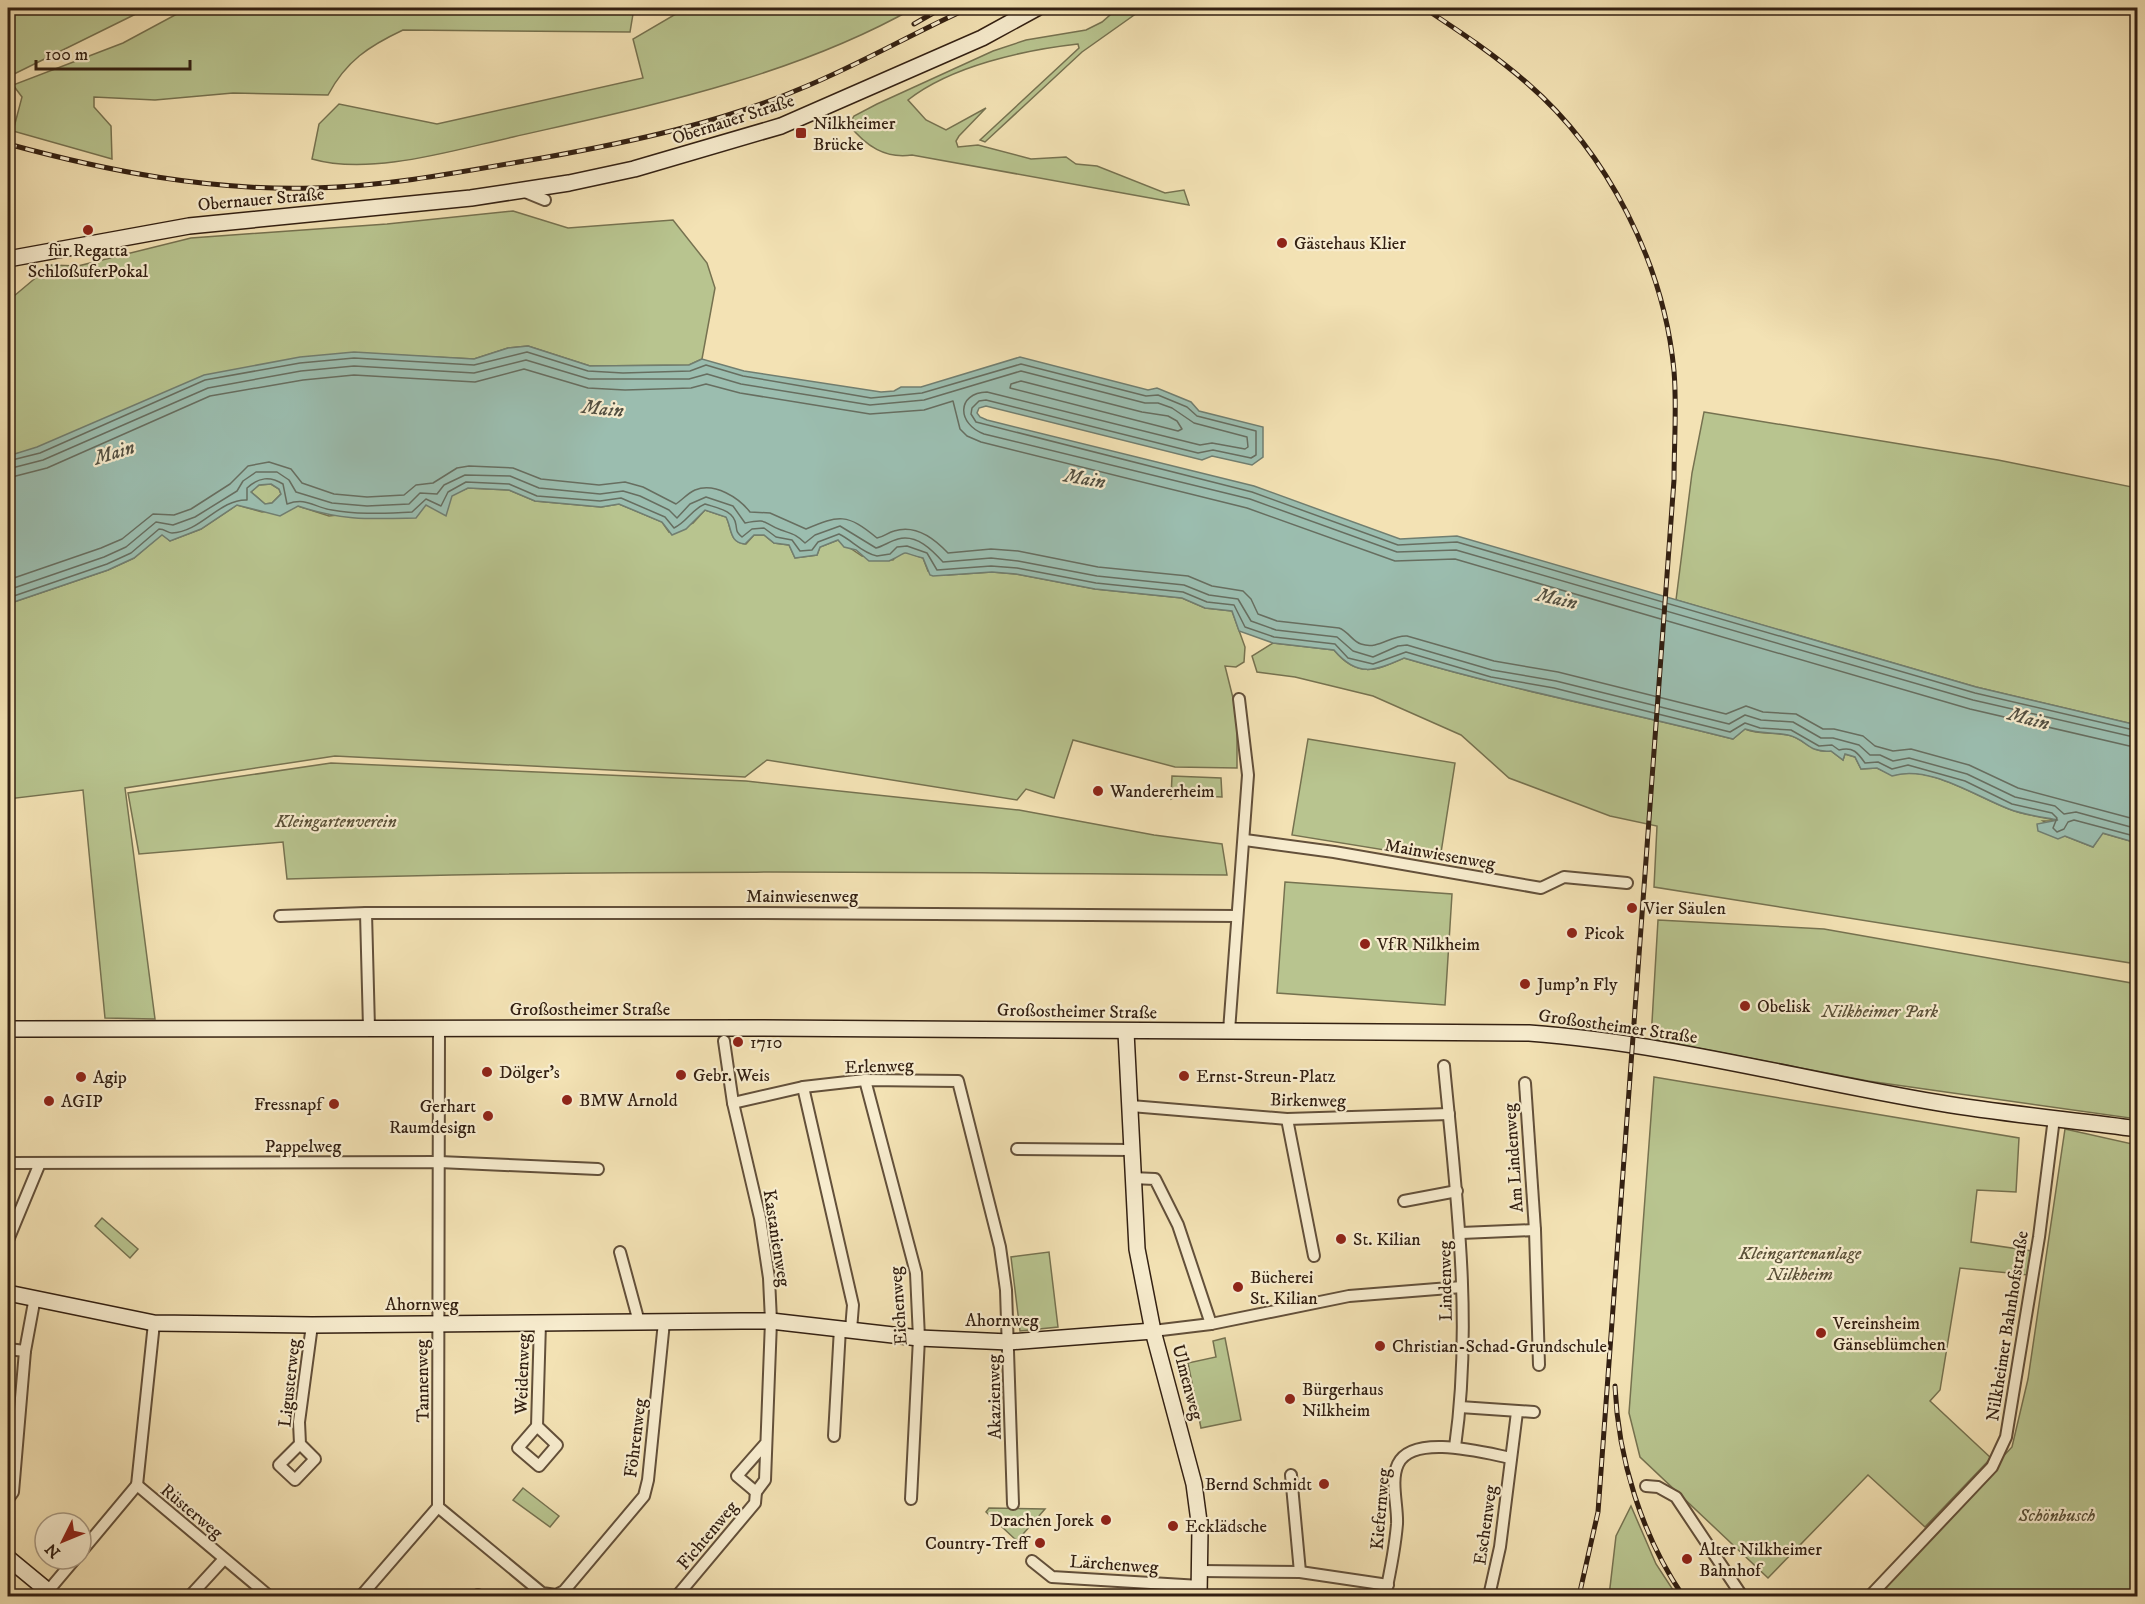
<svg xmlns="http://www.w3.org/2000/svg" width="2145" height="1604" viewBox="0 0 2145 1604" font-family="'IM FELL DW Pica',serif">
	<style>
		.green { fill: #b8c48f; stroke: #767250; stroke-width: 1.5 }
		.water { fill: #9bbdaf; stroke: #717e70; stroke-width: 1.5; fill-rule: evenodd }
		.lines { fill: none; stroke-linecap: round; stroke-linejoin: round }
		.shore { stroke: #676e60; stroke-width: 1.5 }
		.street-casing { stroke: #63503a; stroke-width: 14 }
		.secondary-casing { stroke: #332012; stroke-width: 18 }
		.street { stroke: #f7ecce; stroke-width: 10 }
		.secondary { stroke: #f7ecce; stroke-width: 15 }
		.rail-casing { stroke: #332012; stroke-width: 5 }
		.rail { stroke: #f7ecce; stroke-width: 3; stroke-dasharray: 9; stroke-linecap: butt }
		.poi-dot { fill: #8f2418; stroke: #f7ecce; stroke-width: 2 }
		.labels { text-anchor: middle; stroke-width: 4.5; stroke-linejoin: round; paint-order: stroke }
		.street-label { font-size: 18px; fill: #332012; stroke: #f7ecce }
		.poi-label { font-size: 18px; fill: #332012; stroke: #f7ecce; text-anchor: start }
		.park-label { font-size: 18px; font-style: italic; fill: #5b5138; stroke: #f7ecce }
		.water-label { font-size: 20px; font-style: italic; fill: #524f41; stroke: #f7ecce }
	</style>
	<rect width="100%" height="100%" fill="#f3e2b4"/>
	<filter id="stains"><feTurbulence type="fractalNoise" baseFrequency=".00333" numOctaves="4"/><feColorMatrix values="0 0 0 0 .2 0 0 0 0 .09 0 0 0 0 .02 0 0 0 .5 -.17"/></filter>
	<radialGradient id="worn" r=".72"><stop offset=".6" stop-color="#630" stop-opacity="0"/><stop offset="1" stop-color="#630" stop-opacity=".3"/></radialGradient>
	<g class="green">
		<path d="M8,8h140l-140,69z"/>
		<path d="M188,8h446l-4,24 -227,-2c-34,16 -57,31 -75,65l-95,-2 -78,7 -61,-3v10l17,19 1,33 -99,-28 9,-34 -9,-12 110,-42z"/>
		<path d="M686,8h228c-122,69 -265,98 -401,129 -59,13 -142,39 -201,22l7,-35 20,-20 98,20 206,-46 -10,-39z"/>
		<path d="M1118,8h26l-62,44 -97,90 -5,-2 99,-92 -1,-4c-54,6 -127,22 -170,56l18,20 20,10 40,-22 -27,28 -3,5 2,6 20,-2 53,14 35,-2 10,7 21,2 68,27 19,-3 5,15 -277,-50c-27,4 -46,-9 -63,-30l5,-9 23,-12 116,-53 33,-11 60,-10 16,-8z"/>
		<path d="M513,211l55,17 105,-8 34,43 8,25 -13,71 -13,6 -99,1 -62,-20 -20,2 -34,11 -80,-4 -386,101v-155l43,-36 27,1 113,-28 196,-14z"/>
		<path d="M1704,412l294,48 139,28v237l-161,-38 -300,-87 16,-127z"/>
		<path d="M271,484l8,5 2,5 -9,9 -7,1 -14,-12 8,-7z"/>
		<path d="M468,488l41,2 26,11 66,6 18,-3 43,18 7,10 24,-9 12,-13 21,7c6,11 3,26 20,27l8,-9h10l10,8 15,2 6,13 22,-3 3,-8 18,-7 24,16 31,4 7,-8h6l17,6 5,13 20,4 44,-3 24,2 79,15 87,9 23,10 27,3 13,36 -1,15 -8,5 -11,-1 12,48v54l-62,-1 -102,-27 -19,58 -28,-9 -9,11 -250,-40 -22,17 -410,-21 -210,32 30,231 -50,-1 -22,-228 -75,9v-195l100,-34 26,-12 28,-24 8,7 31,-12 36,-24 25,7 36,-6 31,10 97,-11z"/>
		<path d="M1273,643l61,7c23,28 41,21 70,8 108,32 219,53 329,81l12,-10c15,6 28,3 43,6 18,4 21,18 43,16l12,9 2,-6 10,3 6,12 16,-1 15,7c36,-11 83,21 117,34 15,6 33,8 50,12h-16l22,15 28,11 9,-14 35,10v121l-483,-77 3,-61 -47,-10 -101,-38 -48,-43 -88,-39 -78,-19 -38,-5 -5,-16z"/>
		<path d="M1308,739l147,24 -15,96 -148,-24z"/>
		<path d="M331,763l415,18 273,29 135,25 68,9 5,31c-314,-3 -627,-6 -940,4l-4,-37 -144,12 -11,-61z"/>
		<path d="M1172,776l49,2 1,19 -43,-2 -8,4z"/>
		<path d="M1285,882l167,12 -7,111 -168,-12z"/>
		<path d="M1658,920l166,9 313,55v135l-269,-38 -217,-42z"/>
		<path d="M1654,1077l365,61 -3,54 -39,-2 -6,52 61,9 -4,24 -68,-7 -20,122 -10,11 61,57 -66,69 -57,-52 -100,103 -128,-121 -11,-44z"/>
		<path d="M2065,1129l72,16v451h-264l139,-149 16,-68z"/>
		<path d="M102,1218l36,31 -8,9 -35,-32z"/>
		<path d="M1049,1252l9,75 -38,4 -9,-74z"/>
		<path d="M1225,1338l16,82 -40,8 -13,-65 28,-6 -3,-16z"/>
		<path d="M523,1488l36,28 -9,11 -37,-27z"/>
		<path d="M1631,1506l25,58 21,32h-68l7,-60z"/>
		<path d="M989,1508l56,1 -28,32 -31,-29z"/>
	</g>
	<path class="water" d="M528,346l62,20 99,-1 13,-6 42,12 137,21 13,-1 7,-4h20l99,-30 128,33 9,-2 34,14 8,9 64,16v30l-11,8 -40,-9 -10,4 -216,-54 -7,2 -2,5 3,4 7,3 267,66 146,53 57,-3 519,151 161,38v118l-34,-10 -10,14 -28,-11 -7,3 -20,-8 -1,-7 21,-4c-16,-3 -34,-5 -49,-11 -34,-13 -81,-45 -117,-33l-15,-8 -16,1 -6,-12 -10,-3 -2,6 -12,-9c-24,2 -24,-12 -43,-16 -15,-3 -28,-1 -43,-6l-12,10c-109,-28 -221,-49 -329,-81 -30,13 -46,20 -70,-8l-61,-7 -34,-12 -7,-20 -27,-3 -23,-10 -87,-9 -79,-15 -24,-2 -59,4 -3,-1 -7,-17c-27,-7 -11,-7 -34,3h-20l-13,-11 -12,-3 -6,-7 -18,7 -3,8 -22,3 -6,-13 -15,-2 -10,-8h-10l-9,9c-16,-1 -13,-16 -19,-27l-21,-7 -19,19 -14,6 -10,-13 -43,-18 -18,3 -66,-6 -26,-11 -41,-2 -16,8 -6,20 -20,-11 -10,13c-45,1 -74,3 -118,-12l-18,10 -43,-11 -36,24 -31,12 -8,-6 -28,23 -26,12 -100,34v-148l29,-9 167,-72 96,-18 54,-5 120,7 34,-11zM271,484l8,5 2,5 -9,9 -7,1 -14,-12 8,-7z"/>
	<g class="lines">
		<g class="shore">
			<path d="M1021,381l121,31 26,4 9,5 5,8 -4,2 -168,-43 1,-4z"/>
			<path d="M8,461l32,-8 165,-73 95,-17 54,-5 120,7 53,-13 61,19 35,2 67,-2 16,-6 37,11 128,22 51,-5 99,-29 125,32 12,-1 29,12 10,9 59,15v24l-5,3 -38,-8 -15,3 -212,-53 -7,1 -7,7 -1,6 5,8 276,70 146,53 59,-3 518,151 163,38"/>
			<path d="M8,469l35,-9 165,-72 93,-17 53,-5 120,7 52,-13 63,19h100l18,-5 34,10 129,21 54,-5 97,-29 124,32h13l14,5 22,15 53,14 1,10 -3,2 -33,-6 -12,2 -213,-53c-31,1 -30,32 -3,42l266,65 147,53 59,-2 517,150 165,38"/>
			<path d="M8,478l39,-10 163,-72 93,-16 51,-5 121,7 49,-13 64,19 37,2 66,-2 15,-4 34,9 130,21 54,-4 29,-9 7,28 7,7 14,6 266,66 148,53 60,-2 515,150 168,39"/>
			<path d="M8,580l93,-32 21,-9 31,-25 21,1 17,-6 39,-25 18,-18 21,-4 22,7 11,14 32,11 33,3 37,-2 12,-10 17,-2 24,-15 12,-2 44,2 28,11 58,6 26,-3 18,5 33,17c6,-4 12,-11 19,-14 20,-8 44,8 55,22l20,1 36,16c33,-14 41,-16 71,9 7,-1 10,-5 17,-7 21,-7 41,8 54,22l43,-4 27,2 80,16 90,9 24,10 31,5 8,8 7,15 19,7 62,7c9,3 14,14 22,16 18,6 29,-9 46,-8l87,25 64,11 168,42 20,-8 17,6 33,2 27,15h11l29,7 12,10 18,5 18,-2 58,16 49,23 120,32"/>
			<path d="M8,590l96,-33 22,-10 30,-25 17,3 22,-8 42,-26 6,-10 13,-9h21l12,8 7,12 36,11 35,3 42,-2 11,-11 17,1 7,-9 21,-10 45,1 29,12 61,6 23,-3 17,5 29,14 8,8 13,-14 16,-7 27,9 12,17c24,-5 17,0 36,7 11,4 15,4 24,13l10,-8 25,-9 36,22c8,-2 14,-7 22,-9 19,-5 34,11 45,23l48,-4 27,3 79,15 87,9 25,10 29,4 13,22 25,9 61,7 16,14 20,6 25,-11 9,-1 85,25 64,11 173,43 16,-9 16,5 32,2 28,16h12l26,7 11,10h10l13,6 16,-3 58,16 48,23 40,9 9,8 12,-2 62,17"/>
			<path d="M8,598l99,-34 24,-11 28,-24c6,0 9,4 13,4 29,-1 47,-34 75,-33v-12c12,-11 23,-12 36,-4l4,20c20,-7 26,3 45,6 26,5 54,3 80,2l14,-13 15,7 7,-14 18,-10 43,2 28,12 63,5 21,-3 44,19 9,11c13,-6 18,-19 31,-24 12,4 29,6 31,21 1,6 0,7 6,12l10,-8 12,-1 12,9 16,3 8,11 12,-1 6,-8 21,-8c13,6 23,19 38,22l13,-2 7,-7 10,-1 20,7 10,17 54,-4 26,2 79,15 87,9 24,10 27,3 11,22 29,10 61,7 13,14 25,6 33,-12 85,25 63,11 176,44 15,-9 15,5 31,2 28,16 13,-1 7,5c14,-4 19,3 26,13l13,-1 14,7 16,-4 57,16 47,23 40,9 5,5 -4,10 4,4 7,-3 4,-7 6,-2 64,17"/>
		</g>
		<g class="street-casing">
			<g id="street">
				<path d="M523,191l22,9"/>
				<path d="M1245,840l89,12 207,36 23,-11 63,6"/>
				<path d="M366,913l3,115"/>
				<path d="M280,916l86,-3h398l473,3"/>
				<path d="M1229,1031l19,-256 -9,-76"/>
				<path d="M724,1041l9,62 27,115 9,60 2,43 -6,159 -9,12 -19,-16 29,-33"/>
				<path d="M1444,1066c12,126 29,254 11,381"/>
				<path d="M865,1080l51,193 3,65 -8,161"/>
				<path d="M1525,1083l10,147"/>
				<path d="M803,1087l50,218 -2,25"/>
				<path d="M733,1103l70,-16 62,-7 93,1 42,166 6,43 7,214"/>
				<path d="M1131,1106l156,13 162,-5"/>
				<path d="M1287,1119l27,137"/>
				<path d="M1017,1149l114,1"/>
				<path d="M8,1163l431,-1 159,7"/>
				<path d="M1132,1178l23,1 23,46 33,99"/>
				<path d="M1404,1201l53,-10"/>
				<path d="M1461,1233l74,-3 4,135"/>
				<path d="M8,1240l32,-77"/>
				<path d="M620,1252l19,70"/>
				<path d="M1153,1331l58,-7 138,-28 113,-9"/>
				<path d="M8,1349l17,2"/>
				<path d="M1460,1407l74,5"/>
				<path d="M537,1426l20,19 -18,21 -21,-18 19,-22 3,-103"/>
				<path d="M834,1436l6,-108"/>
				<path d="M300,1444l-21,21 16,15 20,-21 -15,-15 -1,-22 13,-97"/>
				<path d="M1291,1475l9,97"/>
				<path d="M137,1485l132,111"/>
				<path d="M137,1485l17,-162"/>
				<path d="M1646,1486l12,1 18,10 66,99"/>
				<path d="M8,1499l5,-7 12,-141 10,-54"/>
				<path d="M438,1507l104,86 14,2 8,-4 80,-95 4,-16 16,-158"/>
				<path d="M81,1552l56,-67"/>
				<path d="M1032,1561l20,16 148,9"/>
				<path d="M1201,1571l99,1 88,13"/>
				<path d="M48,1591l27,-32"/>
				<path d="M478,1595l2,1"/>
				<path d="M190,1596l34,-37"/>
				<path d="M361,1596l77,-89 1,-478"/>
				<path d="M677,1596l78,-93 1,-11"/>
				<path d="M1385,1596c5,-23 10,-48 12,-72 1,-18 -7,-43 1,-60 15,-31 87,-11 113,-6"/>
				<path d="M1489,1596l11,-49 17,-135"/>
				<path d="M1870,1596l122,-129 14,-30 33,-200 15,-119"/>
			</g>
		</g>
		<g class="secondary-casing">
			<g id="secondary">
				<path d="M8,259l181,-33 282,-28 98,-15 65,-14 147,-43 201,-88 55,-30"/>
				<path d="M8,1029l756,-1 765,5c139,10 273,47 411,70 65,11 132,17 198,26"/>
				<path d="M1126,1032l11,217 16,82 41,153 6,45 -1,67"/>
				<path d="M8,1293l146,30 158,2 429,-4h30l148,17 90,4 144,-11"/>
				<path d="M8,1558l40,33 -4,5"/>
			</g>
		</g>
		<use href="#street" class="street"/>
		<use href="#secondary" class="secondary"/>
		<g class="rail-casing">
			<g id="rail">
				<path d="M1424,8c35,23 71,47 103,75 81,70 137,181 147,288 3,36 0,73 0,109l-76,1032 -19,84"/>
				<path d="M914,24l28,-16"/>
				<path d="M8,144c99,27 201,47 306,44 77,-2 152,-17 228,-30 89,-16 182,-36 265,-72 55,-23 108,-54 162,-78"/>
				<path d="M1615,1386c3,73 27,150 68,210"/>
			</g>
		</g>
		<use href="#rail" class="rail"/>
	</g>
	<g class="poi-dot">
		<rect x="795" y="127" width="12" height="12" rx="3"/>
		<circle cx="88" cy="230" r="6"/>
		<circle cx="1282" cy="243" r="6"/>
		<circle cx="1098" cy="791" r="6"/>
		<circle cx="1632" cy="908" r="6"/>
		<circle cx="1572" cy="933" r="6"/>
		<circle cx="1365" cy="944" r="6"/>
		<circle cx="1525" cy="984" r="6"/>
		<circle cx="1745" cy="1006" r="6"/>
		<circle cx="738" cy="1042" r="6"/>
		<circle cx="487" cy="1072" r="6"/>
		<circle cx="681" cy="1075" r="6"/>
		<circle cx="1184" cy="1076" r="6"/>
		<circle cx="81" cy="1077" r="6"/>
		<circle cx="567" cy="1100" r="6"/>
		<circle cx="49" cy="1101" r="6"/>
		<circle cx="334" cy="1104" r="6"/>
		<circle cx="488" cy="1116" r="6"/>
		<circle cx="1341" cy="1239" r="6"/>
		<circle cx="1238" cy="1287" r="6"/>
		<circle cx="1821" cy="1333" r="6"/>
		<circle cx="1380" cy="1346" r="6"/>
		<circle cx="1290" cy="1399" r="6"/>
		<circle cx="1324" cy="1484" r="6"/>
		<circle cx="1106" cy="1520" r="6"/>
		<circle cx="1173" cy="1526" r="6"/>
		<circle cx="1040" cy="1543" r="6"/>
		<circle cx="1687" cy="1559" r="6"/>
	</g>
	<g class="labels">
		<g class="street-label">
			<text transform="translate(733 119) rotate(-18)" y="6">Obernauer Straße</text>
			<text transform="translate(261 199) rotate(-5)" y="6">Obernauer Straße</text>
			<text transform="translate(1440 854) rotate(10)" y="6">Mainwiesenweg</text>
			<text x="802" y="902">Mainwiesenweg</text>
			<text x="590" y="1015">Großostheimer Straße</text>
			<text transform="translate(1077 1011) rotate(1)" y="6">Großostheimer Straße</text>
			<text transform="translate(1618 1026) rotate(8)" y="6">Großostheimer Straße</text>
			<text transform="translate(879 1066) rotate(-2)" y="6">Erlenweg</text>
			<text transform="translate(1308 1100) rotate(1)" y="6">Birkenweg</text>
			<text x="303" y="1152">Pappelweg</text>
			<text transform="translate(1513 1158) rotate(-94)" y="6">Am Lindenweg</text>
			<text transform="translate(777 1238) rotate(81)" y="6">Kastanienweg</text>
			<text transform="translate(1445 1281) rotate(-91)" y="6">Lindenweg</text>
			<text x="422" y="1310">Ahornweg</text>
			<text transform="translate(898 1306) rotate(-94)" y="6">Eichenweg</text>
			<text x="1002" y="1326">Ahornweg</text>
			<text transform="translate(2007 1326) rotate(-81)" y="6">Nilkheimer Bahnhofstraße</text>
			<text transform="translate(522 1374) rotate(-88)" y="6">Weidenweg</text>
			<text transform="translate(422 1381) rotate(-91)" y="6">Tannenweg</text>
			<text transform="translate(1188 1382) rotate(75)" y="6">Ulmenweg</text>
			<text transform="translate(289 1383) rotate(-84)" y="6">Ligusterweg</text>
			<text transform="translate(994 1397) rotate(-91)" y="6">Akazienweg</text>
			<text transform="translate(635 1438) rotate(-83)" y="6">Föhrenweg</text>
			<text transform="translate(1380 1509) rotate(-85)" y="6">Kiefernweg</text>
			<text transform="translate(192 1511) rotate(40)" y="6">Rüsterweg</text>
			<text transform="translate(1485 1525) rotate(-82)" y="6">Eschenweg</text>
			<text transform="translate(707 1535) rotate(-50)" y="6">Fichtenweg</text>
			<text transform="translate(1114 1564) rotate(4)" y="6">Lärchenweg</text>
		</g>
		<g class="poi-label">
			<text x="813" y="129">Nilkheimer<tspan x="813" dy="21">Brücke</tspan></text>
			<text x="1294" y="249">Gästehaus Klier</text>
			<text x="88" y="256" text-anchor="middle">für Regatta<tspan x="88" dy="21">SchloßuferPokal</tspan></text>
			<text x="1110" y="797">Wandererheim</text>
			<text x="1644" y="914">Vier Säulen</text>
			<text x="1584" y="939">Picok</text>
			<text x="1377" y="950">VfR Nilkheim</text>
			<text x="1537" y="990">Jump'n Fly</text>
			<text x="1757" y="1012">Obelisk</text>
			<text x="750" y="1048">1710</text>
			<text x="499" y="1078">Dölger's</text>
			<text x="693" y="1081">Gebr. Weis</text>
			<text x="1196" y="1082">Ernst-Streun-Platz</text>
			<text x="93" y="1083">Agip</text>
			<text x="579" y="1106">BMW Arnold</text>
			<text x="61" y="1107">AGIP</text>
			<text x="322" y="1110" text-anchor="end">Fressnapf</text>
			<text x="476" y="1112" text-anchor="end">Gerhart<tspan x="476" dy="21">Raumdesign</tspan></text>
			<text x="1353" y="1245">St. Kilian</text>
			<text x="1250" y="1283">Bücherei<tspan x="1250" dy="21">St. Kilian</tspan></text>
			<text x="1833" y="1329">Vereinsheim<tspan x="1833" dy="21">Gänseblümchen</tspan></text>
			<text x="1392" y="1352">Christian-Schad-Grundschule</text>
			<text x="1302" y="1395">Bürgerhaus<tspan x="1302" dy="21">Nilkheim</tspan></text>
			<text x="1312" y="1490" text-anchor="end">Bernd Schmidt</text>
			<text x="1094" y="1526" text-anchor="end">Drachen Jorek</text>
			<text x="1185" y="1532">Ecklädsche</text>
			<text x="1028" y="1549" text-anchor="end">Country-Treff</text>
			<text x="1699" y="1555">Alter Nilkheimer<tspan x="1699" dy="21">Bahnhof</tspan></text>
		</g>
		<g class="park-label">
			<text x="336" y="827">Kleingartenverein</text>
			<text x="1880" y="1017">Nilkheimer Park</text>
			<text x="1800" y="1259">Kleingartenanlage<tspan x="1800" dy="21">Nilkheim</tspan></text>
			<text x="2057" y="1521">Schönbusch</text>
		</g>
		<g class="water-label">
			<text transform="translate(603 408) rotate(6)" y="7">Main</text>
			<text transform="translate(114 452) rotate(-17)" y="7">Main</text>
			<text transform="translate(1085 478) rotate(10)" y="7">Main</text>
			<text transform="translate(1557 598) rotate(13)" y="7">Main</text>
			<text transform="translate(2029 718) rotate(15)" y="7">Main</text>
		</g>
	</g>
	<rect width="2145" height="1604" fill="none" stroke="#f3e2b4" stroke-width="30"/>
	<rect x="9" y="9" width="2127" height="1586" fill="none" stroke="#332012" stroke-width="3"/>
	<rect x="15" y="15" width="2115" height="1574" fill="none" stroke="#332012" stroke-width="1.5"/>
	<g transform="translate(63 1541) rotate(227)"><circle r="28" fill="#f7ecce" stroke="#a99a83" stroke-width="1.5"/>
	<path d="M0-4.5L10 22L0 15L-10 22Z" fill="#8f2418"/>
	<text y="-9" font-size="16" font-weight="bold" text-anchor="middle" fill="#332012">N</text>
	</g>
	<path d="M36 60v9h154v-9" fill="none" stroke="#332012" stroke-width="3"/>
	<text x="45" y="60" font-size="18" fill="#332012" stroke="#f7ecce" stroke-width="4.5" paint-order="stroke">100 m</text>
	<rect width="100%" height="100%" filter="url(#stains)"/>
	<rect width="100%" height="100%" fill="url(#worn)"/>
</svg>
